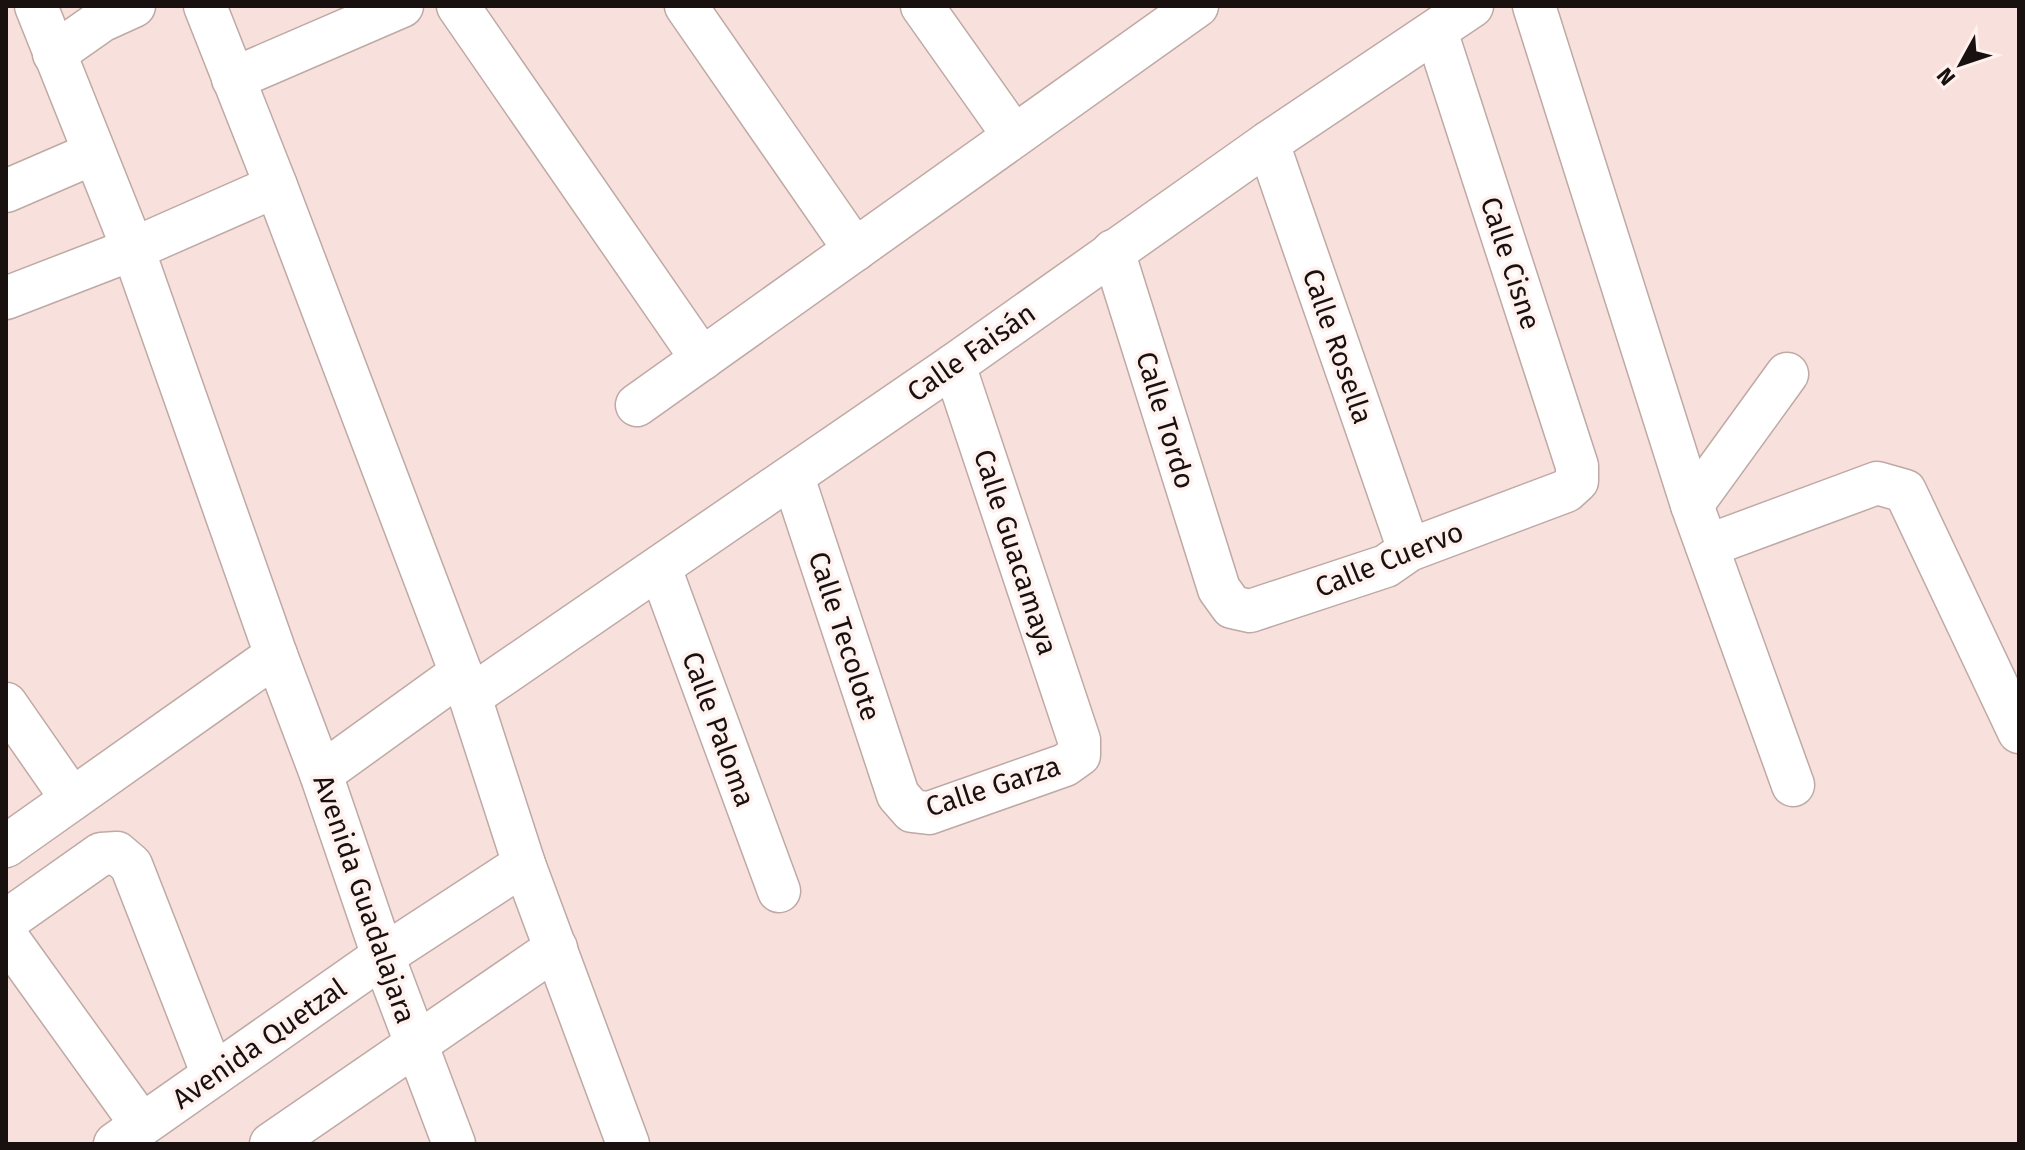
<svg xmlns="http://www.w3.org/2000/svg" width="2025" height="1150" viewBox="0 0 2025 1150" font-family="'Fira Sans',sans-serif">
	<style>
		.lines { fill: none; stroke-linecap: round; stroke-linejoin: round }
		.minor-casing { stroke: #bfa9a5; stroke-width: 45 }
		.minor { stroke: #fff; stroke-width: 42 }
		.labels { text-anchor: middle; stroke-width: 7; stroke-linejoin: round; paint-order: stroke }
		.street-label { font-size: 28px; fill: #191110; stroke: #fff1ee }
	</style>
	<rect width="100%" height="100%" fill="#f8e1dc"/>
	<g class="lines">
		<g class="minor-casing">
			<g id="minor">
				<path d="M36,6l97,243 143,406 45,119 62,182 71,188"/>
				<path d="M205,6l71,180 194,511 54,167 104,280"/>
				<path d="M458,6l244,353"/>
				<path d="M686,6l169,244"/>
				<path d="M922,6l92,130"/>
				<path d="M1534,6l158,499 101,280"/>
				<path d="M54,54l47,-33 33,-15"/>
				<path d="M233,79l169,-73"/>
				<path d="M1268,143l141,407"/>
				<path d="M6,191l88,-38"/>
				<path d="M1113,251l106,338 13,18 18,4 136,-45 23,-16 157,-59 11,-10v-15l-141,-435"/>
				<path d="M6,298l127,-49 143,-63"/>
				<path d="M637,405l560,-399"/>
				<path d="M793,477l105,318 14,16 17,2 136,-48 14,-10v-15l-125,-375"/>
				<path d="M1692,505l95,-131"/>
				<path d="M1707,546l170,-63 28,8 114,241"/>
				<path d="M660,568l119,323"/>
				<path d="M470,697l484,-332 314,-222 204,-137"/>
				<path d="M6,704l66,95"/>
				<path d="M321,774l140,-101"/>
				<path d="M6,846l270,-191"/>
				<path d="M6,921l95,-67 16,-1 14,12 82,210"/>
				<path d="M6,936l136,189"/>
				<path d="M115,1144l268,-188 141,-92"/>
				<path d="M271,1144l285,-196"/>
			</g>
		</g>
		<use href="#minor" class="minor"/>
	</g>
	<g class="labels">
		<g class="street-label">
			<text transform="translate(1511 263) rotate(72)" y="10">Calle Cisne</text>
			<text transform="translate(1338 346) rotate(71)" y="10">Calle Rosella</text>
			<text transform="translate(971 352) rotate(-35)" y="10">Calle Faisán</text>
			<text transform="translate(1166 420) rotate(73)" y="10">Calle Tordo</text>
			<text transform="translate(1016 552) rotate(72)" y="10">Calle Guacamaya</text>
			<text transform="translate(1389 559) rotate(-22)" y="10">Calle Cuervo</text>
			<text transform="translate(845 636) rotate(72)" y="10">Calle Tecolote</text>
			<text transform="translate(719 729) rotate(70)" y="10">Calle Paloma</text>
			<text transform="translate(993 786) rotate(-18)" y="10">Calle Garza</text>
			<text transform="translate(365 899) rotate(71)" y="10">Avenida Guadalajara</text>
			<text transform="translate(259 1043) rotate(-35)" y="10">Avenida Quetzal</text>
		</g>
	</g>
	<rect width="2025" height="1150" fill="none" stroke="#191110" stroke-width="16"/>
	<g transform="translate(1961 64) rotate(230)" stroke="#fff1ee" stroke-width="6" paint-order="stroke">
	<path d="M0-6L14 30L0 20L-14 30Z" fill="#191110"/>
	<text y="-12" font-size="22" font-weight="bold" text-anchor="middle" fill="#191110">N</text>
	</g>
</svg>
